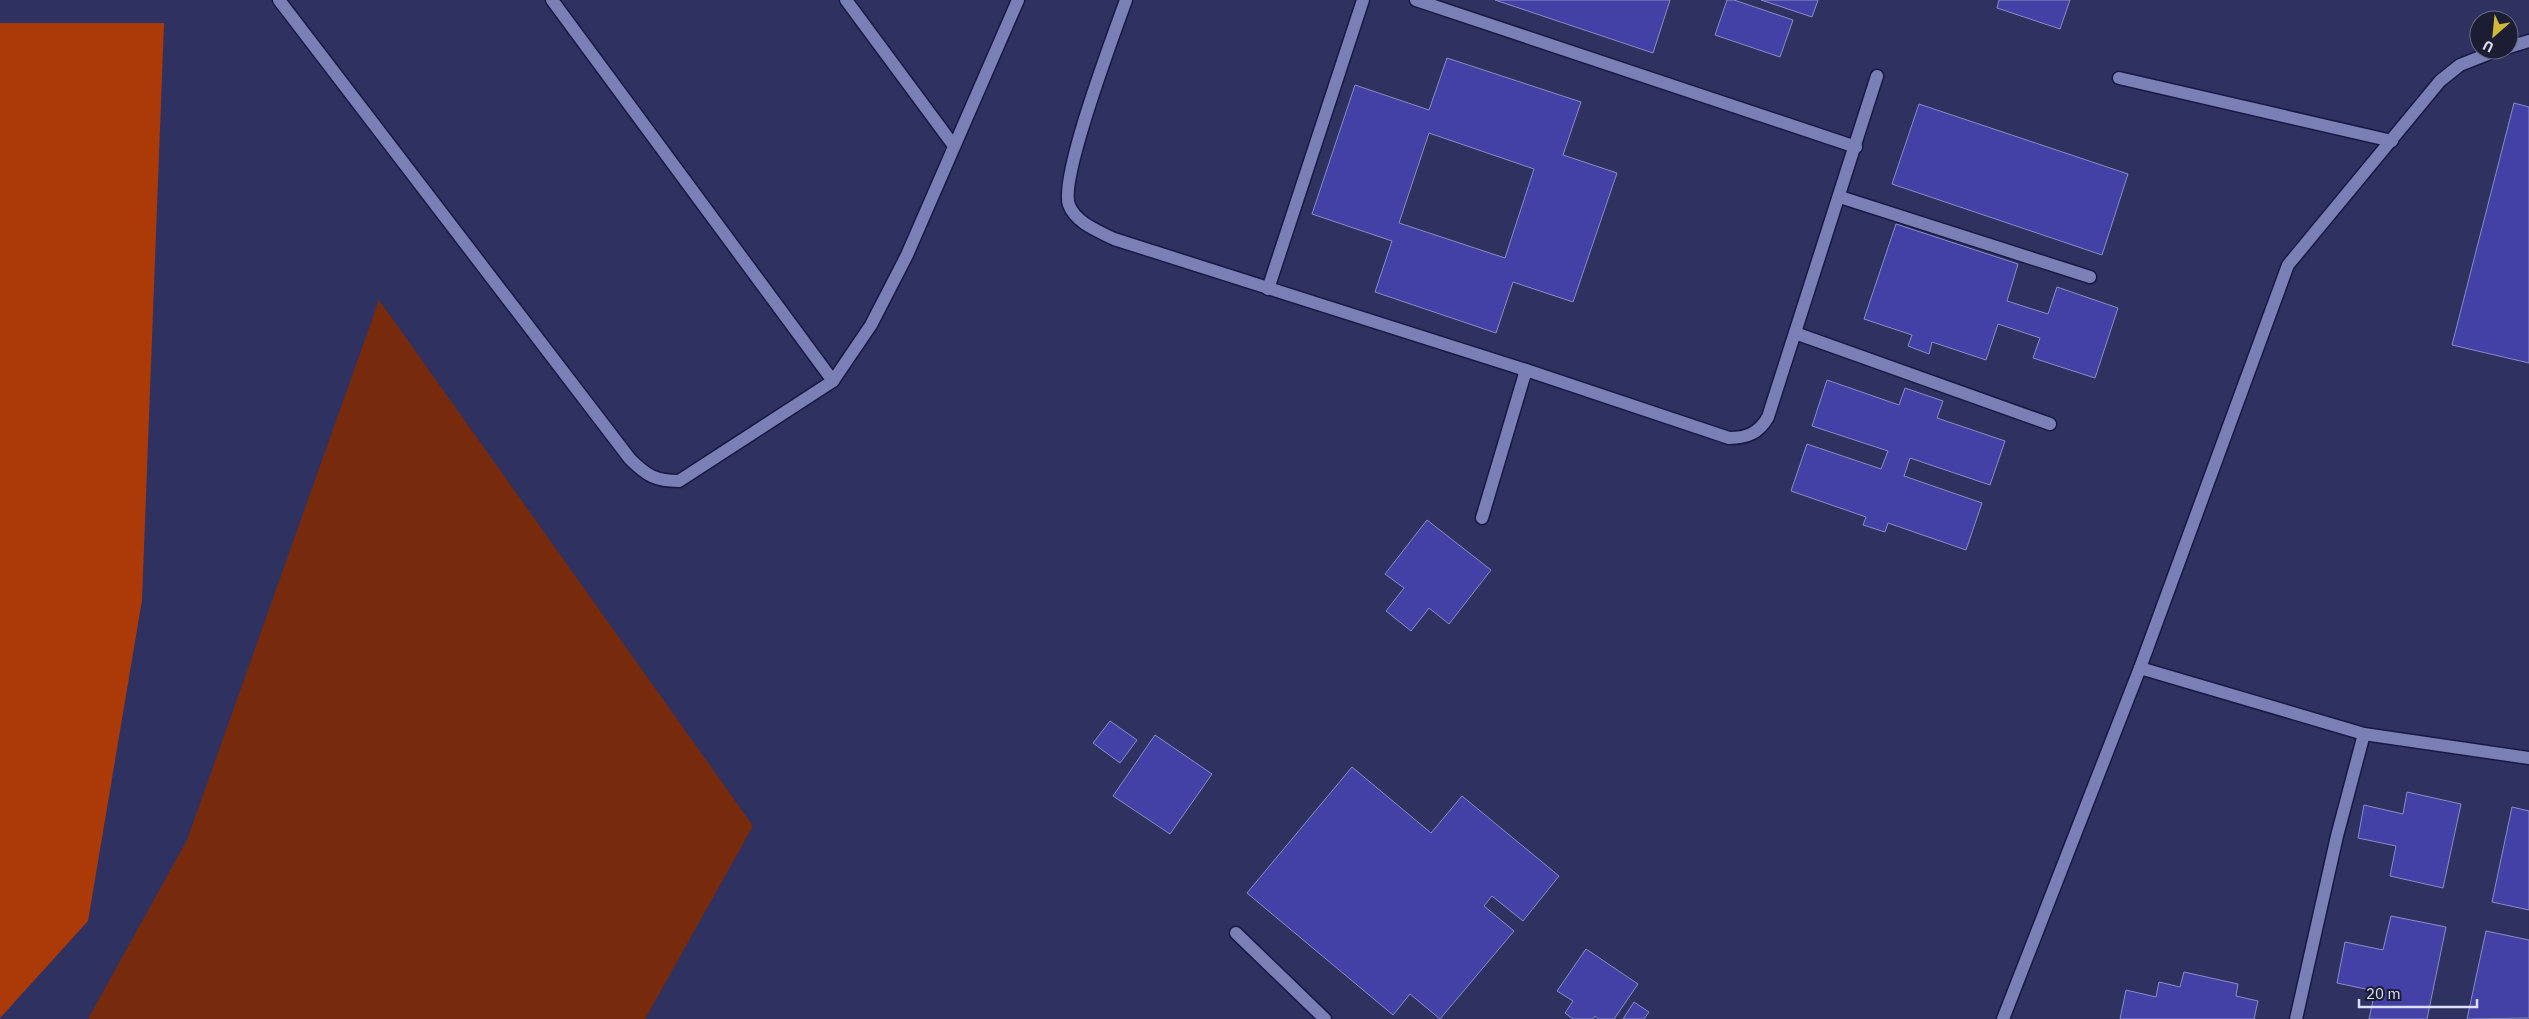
<svg xmlns="http://www.w3.org/2000/svg" width="2529" height="1019" viewBox="0 0 2529 1019" font-family="'IBM Plex Sans',sans-serif">
	<style>
		.green { fill: #782a0c }
		.forest { fill: #ac3a08 }
		.building { fill: #4340a6; stroke: #888ec4; fill-rule: evenodd }
		.lines { fill: none; stroke-linecap: round; stroke-linejoin: round }
		.minor-casing { stroke: #181843; stroke-width: 15 }
		.minor { stroke: #7a80b5; stroke-width: 12 }
	</style>
	<rect width="100%" height="100%" fill="#2f3260"/>
	<path class="green" d="M379,300l374,526 -108,193h-557l99,-179z"/>
	<path class="forest" d="M0,23h164l-22,577 -54,321 -88,97z"/>
	<g class="building">
		<path d="M1495,0h175l-17,53z"/>
		<path d="M1727,0h7l59,20 -13,37 -65,-22z"/>
		<path d="M1761,0h57l-6,17z"/>
		<path d="M1999,0h71l-10,29 -63,-21z"/>
		<path d="M1447,58l134,44 -18,53 54,18 -44,129 -60,-20 -17,51 -121,-41 17,-51 -80,-27 43,-129 74,25zM1429,133l105,36 -29,89 -106,-35z"/>
		<path d="M2514,103l15,4v256l-77,-18z"/>
		<path d="M1919,104l209,70 -26,81 -210,-71z"/>
		<path d="M1896,224l122,40 -11,37 41,13 9,-27 61,21 -23,70 -62,-20 7,-20 -42,-14 -12,36 -54,-18 -3,12 -21,-8 4,-11 -48,-16z"/>
		<path d="M1827,380l72,25 6,-17 38,13 -6,17 68,23 -15,44 -80,-27 -6,18 78,27 -16,47 -78,-27 -3,9 -22,-7 3,-8 -75,-26 16,-47 74,25 7,-18 -76,-25z"/>
		<path d="M1427,520l64,50 -42,54 -20,-16 -18,23 -25,-20 18,-23 -19,-14z"/>
		<path d="M1110,721l27,19 -17,23 -27,-20z"/>
		<path d="M1155,735l57,39 -42,60 -57,-38z"/>
		<path d="M1352,767l79,66 31,-37 97,80 -36,45 -31,-25 -8,10 30,25 -74,88 -30,-25 -17,21 -146,-122z"/>
		<path d="M2407,792l54,12 -18,84 -53,-12 6,-30 -38,-8 6,-33 39,9z"/>
		<path d="M2512,807l17,4v99l-37,-8z"/>
		<path d="M2391,916l55,11 -19,92h-58l6,-28 -38,-8 8,-41 38,8z"/>
		<path d="M2486,931l43,9v78l-62,1z"/>
		<path d="M1586,949l52,35 -24,35h-15l-4,-3 -2,3h-20l-8,-6 8,-12 -16,-10z"/>
		<path d="M2184,972l54,12 -2,12 22,5 -4,18h-134l6,-29 30,7 3,-15 21,5z"/>
		<path d="M1634,1002l15,10 -5,7h-21z"/>
	</g>
	<g class="lines">
		<g class="minor-casing">
			<g id="minor">
				<path d="M279,0l351,459c17,17 26,22 49,22l154,-100 38,-56 36,-70 111,-255"/>
				<path d="M552,0l281,381"/>
				<path d="M846,0l108,146"/>
				<path d="M1126,0c-12,34 -67,178 -57,205 7,18 29,26 45,34l412,131 203,68c18,0 30,-5 39,-21l109,-341"/>
				<path d="M1416,0l440,147"/>
				<path d="M2509,47l20,-6"/>
				<path d="M2119,78l273,63"/>
				<path d="M1840,197l250,80"/>
				<path d="M1268,289l95,-289"/>
				<path d="M1795,333l255,91"/>
				<path d="M1482,518l44,-148"/>
				<path d="M2140,668l148,-403 152,-184 20,-16 38,-15"/>
				<path d="M1236,933l89,86"/>
				<path d="M2003,1019l137,-351 224,66 165,24"/>
				<path d="M2296,1019l41,-183 27,-102"/>
			</g>
		</g>
		<use href="#minor" class="minor"/>
	</g>
	<g transform="translate(2494 35) rotate(207)"><circle r="24" fill="#1b1d32" stroke="#686b83"/>
	<path d="M0-4L9 19L0 12L-9 19Z" fill="#cfb837"/>
	<text y="-8" font-size="14" font-weight="bold" text-anchor="middle" fill="#dce0fd">U</text>
	</g>
	<path d="M2359 999v8h118v-8" fill="none" stroke="#dce0fd" stroke-width="2.5"/>
	<text x="2366" y="999" font-size="15" fill="#dce0fd" stroke="#1b1d32" stroke-width="4" paint-order="stroke">20 m</text>
</svg>
